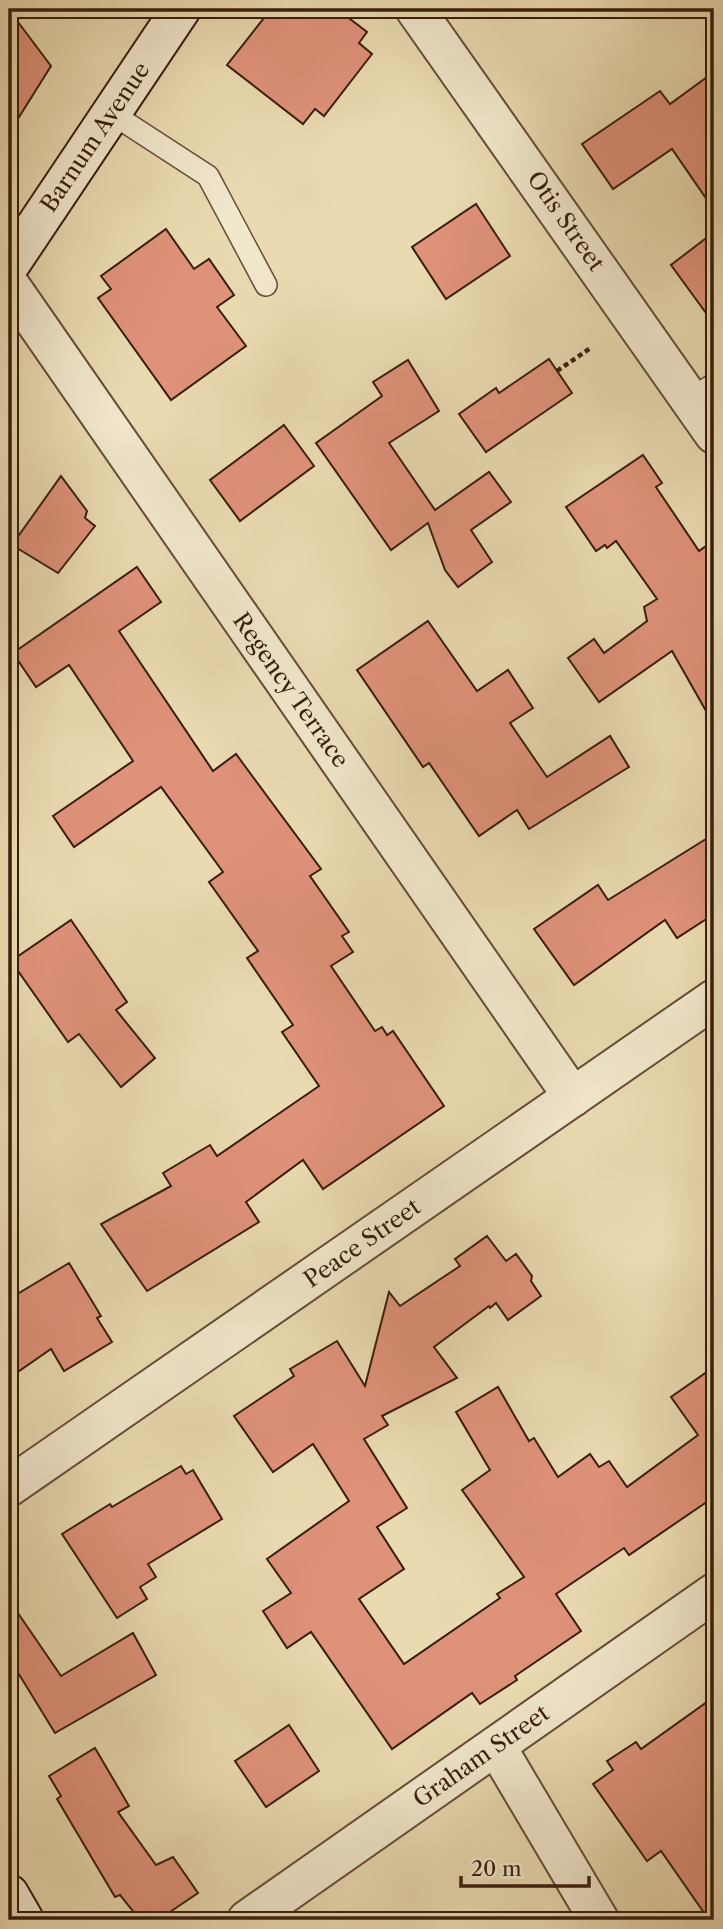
<svg xmlns="http://www.w3.org/2000/svg" width="723" height="1929" viewBox="0 0 723 1929" font-family="'Libre Caslon Text',serif">
	<style>
		.building { fill: #df927a; stroke: #381d0e; stroke-width: 2 }
		.lines { fill: none; stroke-linecap: round; stroke-linejoin: round }
		.lane-casing { stroke: #644c37; stroke-width: 24 }
		.street-casing { stroke: #644c37; stroke-width: 42 }
		.secondary-casing { stroke: #381d0e; stroke-width: 42 }
		.path { stroke: #381d0e; stroke-width: 4.5; stroke-dasharray: 5 3.5; stroke-linecap: butt }
		.lane { stroke: #f1e7cc; stroke-width: 21 }
		.street { stroke: #f1e7cc; stroke-width: 38 }
		.secondary { stroke: #f1e7cc; stroke-width: 38 }
		.labels { text-anchor: middle; stroke-width: 5; stroke-linejoin: round; paint-order: stroke }
		.street-label { font-size: 23px; fill: #381d0e; stroke: #f1e7cc }
	</style>
	<rect width="100%" height="100%" fill="#eadab1"/>
	<filter id="stains"><feTurbulence type="fractalNoise" baseFrequency=".00286" numOctaves="4"/><feColorMatrix values="0 0 0 0 .2 0 0 0 0 .09 0 0 0 0 .02 0 0 0 .5 -.17"/></filter>
	<radialGradient id="worn" r=".72"><stop offset=".6" stop-color="#630" stop-opacity="0"/><stop offset="1" stop-color="#630" stop-opacity=".3"/></radialGradient>
	<g class="building">
		<path d="M271,9h66l30,23 -8,11 13,11 -48,62 -9,-7 -12,15 -76,-59z"/>
		<path d="M9,10l42,56 -42,67z"/>
		<path d="M714,72v138l-42,-61 -59,40 -31,-45 78,-53 10,13z"/>
		<path d="M476,204l34,52 -64,43 -34,-52z"/>
		<path d="M166,229l28,40 15,-10 25,36 -17,12 29,39 -75,54 -73,-102 13,-9 -10,-13z"/>
		<path d="M714,232v92l-43,-59z"/>
		<path d="M549,359l23,34 -86,59 -27,-38 37,-26 3,5z"/>
		<path d="M408,360l31,51 -50,32 46,67 54,-38 22,30 -40,28 21,32 -34,25 -13,-17 -17,-47 -37,27 -75,-107 66,-47 -9,-14z"/>
		<path d="M284,425l30,41 -74,55 -30,-41z"/>
		<path d="M643,455l19,28 -6,4 43,64 15,-11v185l-42,-74 -73,51 -31,-44 26,-19 10,14 43,-32 -3,-14 13,-8 -41,-58 -9,7 -2,-3 -9,6 -30,-44z"/>
		<path d="M61,476l26,35 -2,7 10,8 -37,47 -46,-28z"/>
		<path d="M137,567l24,35 -42,29 94,140 23,-17 85,115 -11,7 39,56 -7,4 11,16 -22,14 44,65 7,-4 5,8 6,-4 51,75 -121,83 -20,-29 -57,42 13,20 -112,69 -46,-67 70,-38 -8,-13 47,-28 7,11 102,-70 -37,-54 11,-7 -46,-67 11,-7 -49,-69 14,-10 -62,-85 -87,60 -21,-31 80,-55 -64,-96 -33,22 -23,-34z"/>
		<path d="M428,621l49,70 31,-21 25,38 -23,15 37,54 63,-41 19,31 -100,62 -12,-19 -38,26 -50,-73 -6,4 -66,-97z"/>
		<path d="M714,834v80l-37,24 -12,-18 -91,65 -40,-56 64,-44 10,15z"/>
		<path d="M71,920l56,82 -11,8 39,48 -34,29 -42,-53 -11,8 -57,-81z"/>
		<path d="M487,1236l19,25 10,-7 16,22 -1,5 10,15 -33,24 -12,-17 -6,5 -1,-2 -55,41 23,31 -75,38 6,9 -24,14 43,69 -30,19 27,42 -45,30 45,65 96,-66 -3,-4 27,-17 -62,-87 28,-20 -34,-58 42,-25 31,54 5,-3 24,39 32,-23 9,13 10,-6 18,26 71,-52 -27,-38 43,-30v130l-85,58 -5,-7 -68,46 25,37 -66,45 2,4 -37,24 -8,-11 -80,56 -81,-117 -24,16 -24,-37 28,-18 -24,-34 82,-58 -36,-57 -40,28 -39,-56 60,-40 -4,-7 47,-28 28,45 24,-94 11,14 60,-40 -5,-7z"/>
		<path d="M69,1263l32,53 -4,2 15,24 -48,29 -13,-22 -42,29v-79z"/>
		<path d="M181,1466l5,8 7,-4 29,49 -74,45 8,13 -16,10 7,12 -30,19 -55,-84 48,-30 2,3z"/>
		<path d="M9,1600l52,76 72,-43 23,42 -101,58 -46,-75z"/>
		<path d="M714,1697v223h-5l-48,-69 -14,10 -54,-77 20,-14 -6,-9 29,-19 5,7z"/>
		<path d="M289,1725l30,46 -53,36 -31,-46z"/>
		<path d="M95,1748l34,58 -11,6 38,53 17,-8 25,36 -40,27h-18l-20,-25 -5,2 -58,-98 4,-3 -12,-20z"/>
	</g>
	<g class="lines">
		<g class="lane-casing">
			<g id="lane">
				<path d="M111,113l97,63 58,109"/>
				<path d="M691,399l23,-15"/>
			</g>
		</g>
		<g class="street-casing">
			<g id="street">
				<path d="M415,9l299,425"/>
				<path d="M9,284l564,813"/>
				<path d="M9,1487l705,-488"/>
				<path d="M496,1746l103,174"/>
				<path d="M247,1920l467,-327"/>
			</g>
		</g>
		<g class="secondary-casing">
			<g id="secondary">
				<path d="M9,266l172,-257"/>
				<path d="M9,1894l15,26"/>
			</g>
		</g>
		<path class="path" d="M557,371l35,-24"/>
		<use href="#lane" class="lane"/>
		<use href="#street" class="street"/>
		<use href="#secondary" class="secondary"/>
	</g>
	<g class="labels">
		<g class="street-label">
			<text transform="translate(95 137) rotate(-56)" y="8">Barnum Avenue</text>
			<text transform="translate(566 221) rotate(55)" y="8">Otis Street</text>
			<text transform="translate(291 690) rotate(55)" y="8">Regency Terrace</text>
			<text transform="translate(362 1243) rotate(-35)" y="8">Peace Street</text>
			<text transform="translate(481 1756) rotate(-35)" y="8">Graham Street</text>
		</g>
	</g>
	<rect width="723" height="1929" fill="none" stroke="#eadab1" stroke-width="35"/>
	<rect x="10" y="10" width="702" height="1908" fill="none" stroke="#381d0e" stroke-width="3.5"/>
	<rect x="18" y="18" width="688" height="1894" fill="none" stroke="#381d0e" stroke-width="2"/>
	<path d="M461 1876v10h128v-10" fill="none" stroke="#381d0e" stroke-width="3.5"/>
	<text x="471" y="1876" font-size="21" fill="#381d0e" stroke="#f1e7cc" stroke-width="5" paint-order="stroke">20 m</text>
	<rect width="100%" height="100%" filter="url(#stains)"/>
	<rect width="100%" height="100%" fill="url(#worn)"/>
</svg>
